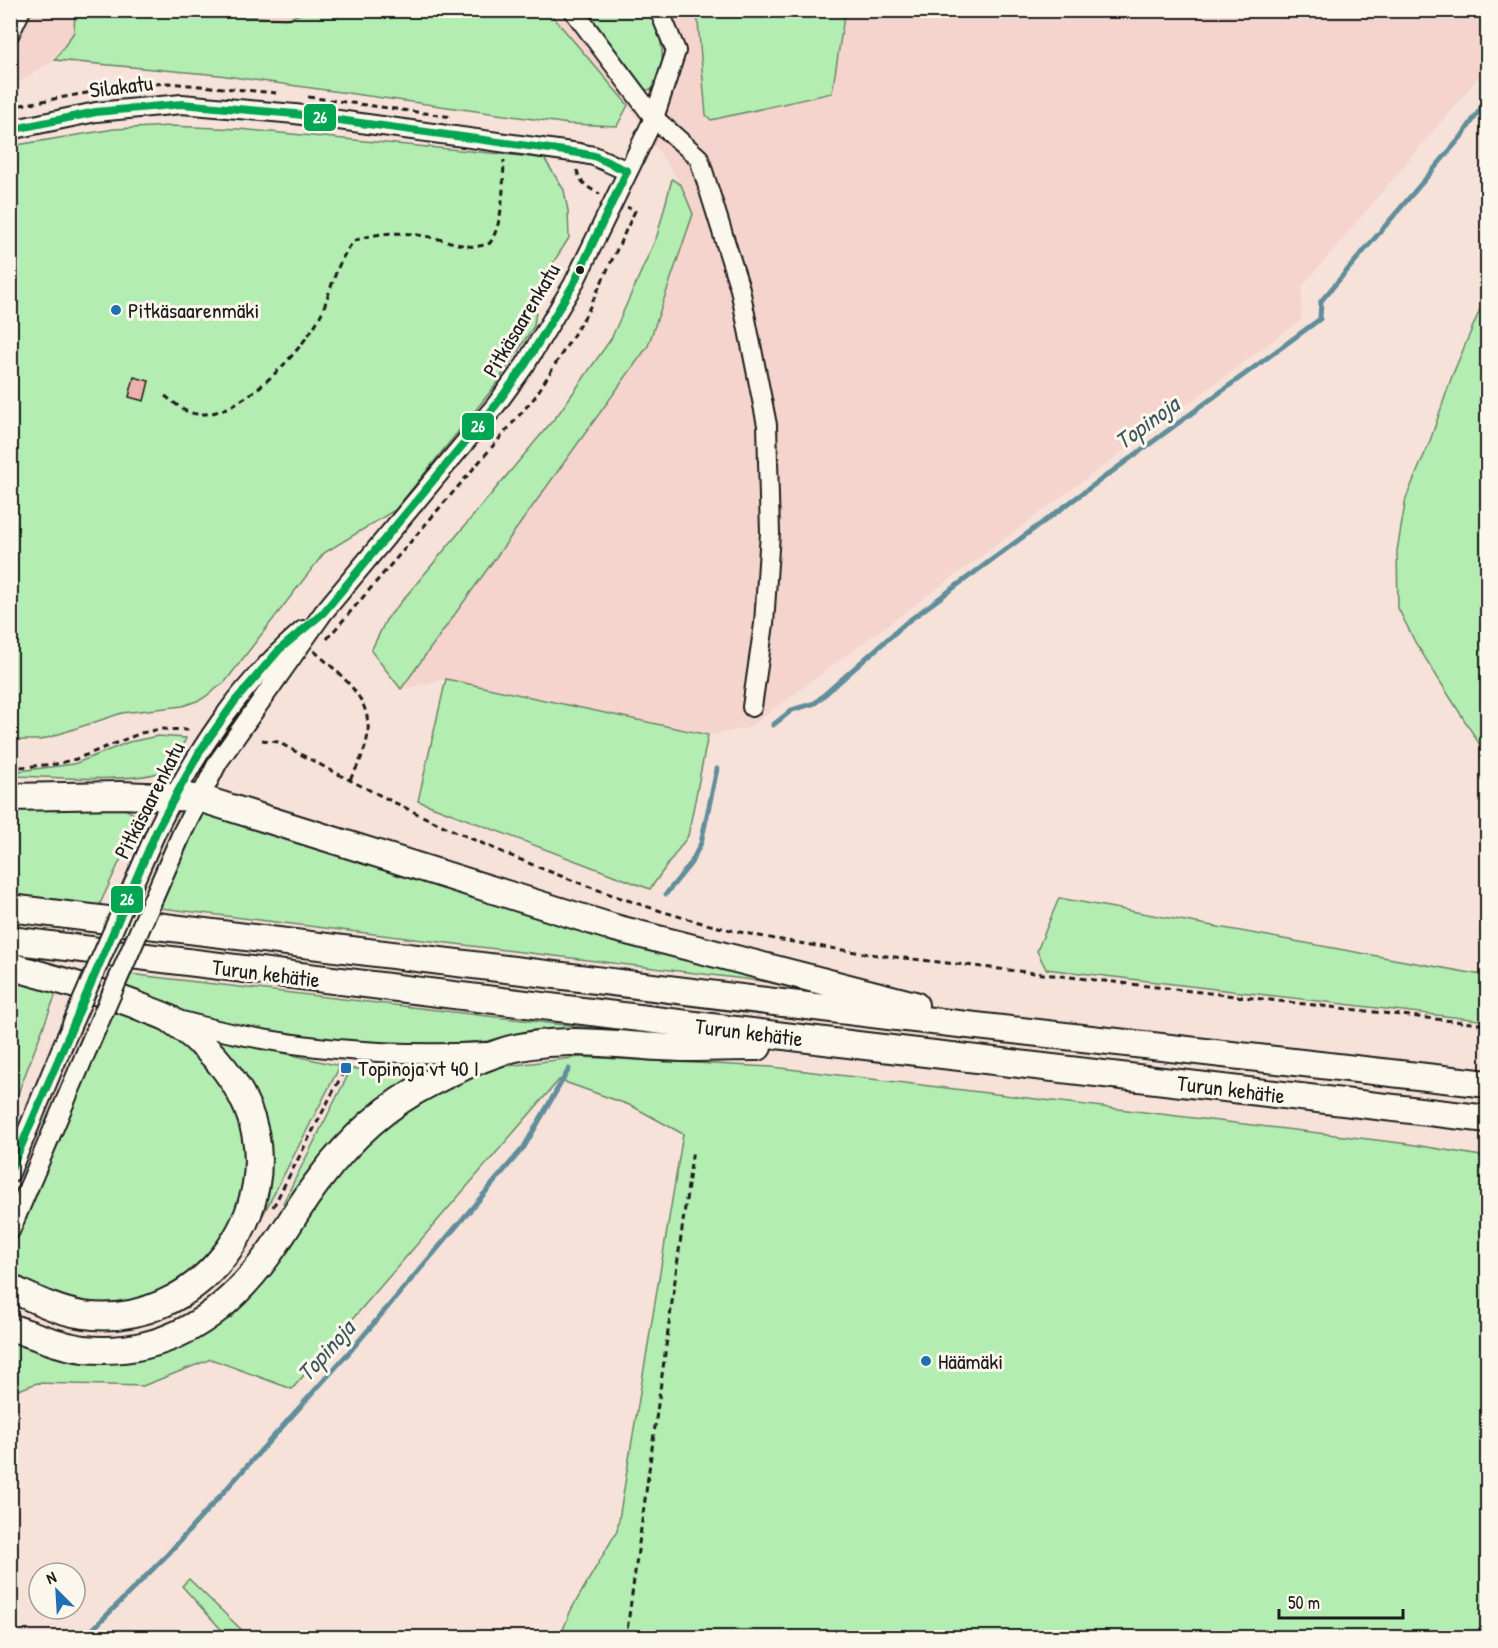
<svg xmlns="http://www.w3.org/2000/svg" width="1498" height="1648" viewBox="0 0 1498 1648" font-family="'Patrick Hand',sans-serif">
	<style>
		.built { fill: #f4d4cc }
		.green { fill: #b3edb1; stroke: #688466; stroke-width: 1.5 }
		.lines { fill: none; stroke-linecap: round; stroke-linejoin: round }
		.stream { stroke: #618e9b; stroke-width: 5 }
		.building { fill: #eeb2ac; stroke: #1c1c1c; stroke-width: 1.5 }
		.minor-casing { stroke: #1c1c1c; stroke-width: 22 }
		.highway-casing { stroke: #1c1c1c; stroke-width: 30 }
		.path { stroke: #1c1c1c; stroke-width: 3; stroke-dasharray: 6 4.5; stroke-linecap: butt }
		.minor { stroke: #fbf7ec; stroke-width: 18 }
		.highway { stroke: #fbf7ec; stroke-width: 26 }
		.minor-bridge-casing { stroke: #1c1c1c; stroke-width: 22; stroke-linecap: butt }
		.minor-bridge { stroke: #fbf7ec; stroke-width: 18 }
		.bus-1-casing { stroke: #fbf7ec; stroke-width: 12 }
		.bus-1 { stroke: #00a651; stroke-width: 8 }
		.bus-dot { fill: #1c1c1c; stroke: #fbf7ec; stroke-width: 2 }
		.poi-dot { fill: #1f6fb2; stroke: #fbf7ec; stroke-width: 2 }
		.labels { text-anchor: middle; stroke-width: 6; stroke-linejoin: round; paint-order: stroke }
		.street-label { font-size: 22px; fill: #1c1c1c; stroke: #fbf7ec }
		.poi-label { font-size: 22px; fill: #1c1c1c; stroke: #fbf7ec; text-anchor: start }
		.water-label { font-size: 24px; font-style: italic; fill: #3e555c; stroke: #fbf7ec }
		.line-badge { stroke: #fbf7ec; stroke-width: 2 }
		.badge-label { font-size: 16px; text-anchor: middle; font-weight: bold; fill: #fff }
	</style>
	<rect width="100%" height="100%" fill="#f7e2d9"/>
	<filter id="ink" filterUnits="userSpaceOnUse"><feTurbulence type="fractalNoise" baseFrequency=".0167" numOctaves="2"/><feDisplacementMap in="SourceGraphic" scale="12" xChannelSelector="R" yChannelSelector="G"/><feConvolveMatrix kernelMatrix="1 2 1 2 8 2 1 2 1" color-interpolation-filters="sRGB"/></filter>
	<g filter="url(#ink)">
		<g class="built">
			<path d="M11,11h64v21l-20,28 -44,27z"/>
			<path d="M235,11h75l-23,8 -49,-3z"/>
			<path d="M548,11h939v56l-185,220 -1,33 -553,408 -40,7 -262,-56 -45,10 243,-338 49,-137 -12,-29 -53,-80z"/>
		</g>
		<g class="green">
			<path d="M235,11l3,5 49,3 23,-9 238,1 80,94 -11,21 -48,-2 -350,-49 -164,-15 19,-28 1,-21z"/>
			<path d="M587,11h60c17,24 20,50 8,78l-9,1z"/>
			<path d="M697,11h148l-13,82 -121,27 -5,-5z"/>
			<path d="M170,126l69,3 305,29 20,32 4,21 1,27 -29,45 -6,43 -39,60 -100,124 -71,43 -99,129 -23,17 -19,7 -61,7 -81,27h-30v-594l103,-17z"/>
			<path d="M672,179l9,6 12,29 -45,132 -247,343 -30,-38 15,-31 173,-207 52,-74 46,-103z"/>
			<path d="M1487,293v463l-72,-114 -17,-34 -1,-57 9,-53 24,-57 22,-65z"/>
			<path d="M446,679l262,56 -20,101 -38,53 -232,-88z"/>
			<path d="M158,736l28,2c-6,13 -11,26 -24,33 -23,13 -121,5 -151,5v-4l63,-8 55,-22z"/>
			<path d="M105,805c14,3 31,3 34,20l-4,3 -36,78 -88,-12v-88z"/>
			<path d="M204,809l412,133 185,44 -641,-78z"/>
			<path d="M1059,898l428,78v45l-441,-52 -9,-18z"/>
			<path d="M129,974l504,59 -232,13 -116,-10 -76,-14 -87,-29z"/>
			<path d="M11,980l46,11 -46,121z"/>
			<path d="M116,1006c43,19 83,39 109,79 74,113 -56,261 -178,206 -23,-10 -36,-11 -36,-38l78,-191z"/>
			<path d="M202,1034l138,32 -77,149 -4,-2 9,-45z"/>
			<path d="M581,1057l191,10 637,77 78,13v480h-927l11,-27 46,-79 66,-397 -51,-28 -73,-26 -267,309 -81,-30 -68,27 -106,-3 -26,10v-53l166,6 55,-29 44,-52 63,-92 36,-37 26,-20 33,-21 57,-27z"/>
			<path d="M448,1061l-159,148 -6,-6 68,-134h23z"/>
			<path d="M189,1579l60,58h-21l-46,-51z"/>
		</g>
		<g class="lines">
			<g class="stream">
				<path d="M773,725l19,-15 23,-7 92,-81 413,-303 1,-18 141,-165 26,-38"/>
				<path d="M666,894l25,-31 10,-20 16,-74"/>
				<path d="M84,1638l84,-84 184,-205 172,-202 45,-78"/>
			</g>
		</g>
		<path class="building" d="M134,377l15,4 -5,20 -15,-4z"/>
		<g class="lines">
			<g class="minor-casing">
				<g id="minor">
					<path d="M573,10l81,108 45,40 41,131 27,136 3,108 -6,91 -12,83"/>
					<path d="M10,33l11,-23"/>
					<path d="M10,130l86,-18 86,-8 113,10 284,39 15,3 33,15"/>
					<path d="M157,830c37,-76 82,-145 146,-200"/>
					<path d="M182,833l36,-71 105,-149 173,-208 29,-40 48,-80 81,-167 22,-67 -17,-41"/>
					<path d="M178,1020c100,28 206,37 309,32"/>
					<path d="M10,1173l52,-126"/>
					<path d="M10,1231l77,-181"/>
				</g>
			</g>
			<g class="highway-casing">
				<g id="highway">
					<path d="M10,797l110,-2 79,3 416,130 300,77"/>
					<path d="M10,908l887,109 591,67"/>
					<path d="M10,940l847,105 631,74"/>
					<path d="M10,966c44,13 89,24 131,41 9,4 21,7 29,12 33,23 61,50 77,88 44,105 -52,224 -164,208 -26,-4 -49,-16 -73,-27"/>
					<path d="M10,1327c24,8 49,19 74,22 80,8 139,-32 184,-94 18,-24 32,-51 51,-75 29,-39 67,-75 111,-97 23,-12 47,-23 71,-31 57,-19 122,-5 180,-4 26,0 52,-1 77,-1"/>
				</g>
			</g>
			<g class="path">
				<path d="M308,97l145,20"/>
				<path d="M10,107l109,-20 49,-4 109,10"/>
				<path d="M577,170c3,13 11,18 23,24"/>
				<path d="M165,396c10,7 20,17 32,18 43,5 109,-66 125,-102 10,-24 14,-50 32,-71 28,-11 56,-9 85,-2 18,4 32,12 51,4 14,-22 13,-58 14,-83"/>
				<path d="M327,639l208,-242 52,-84 48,-102 -8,-4"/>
				<path d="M314,651c49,42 74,67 35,130"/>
				<path d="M262,740l16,2c130,71 274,139 417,179 58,16 116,24 174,33l619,71"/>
				<path d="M10,768l46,-4 20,-5 65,-26 20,-4 28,1"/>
				<path d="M273,1207l73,-140"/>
				<path d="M626,1638l67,-489"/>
			</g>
			<use href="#minor" class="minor"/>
			<use href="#highway" class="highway"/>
			<g class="minor-bridge-casing">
				<g id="minor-bridge">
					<path d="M62,1047l95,-217"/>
					<path d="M87,1050l95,-217"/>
				</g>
			</g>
			<use href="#minor-bridge" class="minor-bridge"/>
			<g class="bus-1-casing">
				<g id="bus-1">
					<path d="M10,130l86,-18 86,-8 113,10 284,39 15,3 33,15"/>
					<path d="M10,1172l147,-342 43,-79 35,-50 45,-52 43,-36 173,-208 29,-40 48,-80 54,-114"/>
				</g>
			</g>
			<use href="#bus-1" class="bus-1"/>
		</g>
	</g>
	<circle class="bus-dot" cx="580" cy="270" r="5"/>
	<g class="poi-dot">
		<circle cx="116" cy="310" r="6"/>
		<rect x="340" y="1062" width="12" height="12" rx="3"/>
		<circle cx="926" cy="1361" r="6"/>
	</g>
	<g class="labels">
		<g class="street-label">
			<text transform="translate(121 86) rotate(-7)" y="8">Silakatu</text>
			<text transform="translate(521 320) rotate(-59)" y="8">Pitkäsaarenkatu</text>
			<text transform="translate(149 800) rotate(-63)" y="8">Pitkäsaarenkatu</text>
			<text transform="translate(266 973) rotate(7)" y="8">Turun kehätie</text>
			<text transform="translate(749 1032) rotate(7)" y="8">Turun kehätie</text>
			<text transform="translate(1231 1089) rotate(7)" y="8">Turun kehätie</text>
		</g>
		<g class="poi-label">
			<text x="128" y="318">Pitkäsaarenmäki</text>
			<text x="358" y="1076">Topinoja vt 40 I</text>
			<text x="938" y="1369">Häämäki</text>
		</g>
		<g class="water-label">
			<text transform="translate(1147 423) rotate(-36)" y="8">Topinoja</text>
			<text transform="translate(326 1351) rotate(-48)" y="8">Topinoja</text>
		</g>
	</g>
	<g class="line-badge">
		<rect x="303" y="103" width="34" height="29" rx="6" fill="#00a651"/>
		<rect x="461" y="412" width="34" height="29" rx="6" fill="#00a651"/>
		<rect x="110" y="885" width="34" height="29" rx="6" fill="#00a651"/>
	</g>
	<g class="badge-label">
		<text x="320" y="123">26</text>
		<text x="478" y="432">26</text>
		<text x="127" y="905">26</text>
	</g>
	<rect width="1498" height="1648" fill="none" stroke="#fbf7ec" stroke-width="36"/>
	<rect x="18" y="18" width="1462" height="1612" fill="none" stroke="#1c1c1c" stroke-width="2" filter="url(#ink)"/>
	<g transform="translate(57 1591) rotate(336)"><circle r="28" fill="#fbf7ec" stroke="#a29f99" stroke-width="1.5"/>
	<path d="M0-4.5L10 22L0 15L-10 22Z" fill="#1f6fb2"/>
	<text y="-9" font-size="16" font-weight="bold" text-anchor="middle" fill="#1c1c1c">N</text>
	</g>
	<path d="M1279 1609v9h124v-9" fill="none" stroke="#1c1c1c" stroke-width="3"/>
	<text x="1288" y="1609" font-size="18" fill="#1c1c1c" stroke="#fbf7ec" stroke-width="4.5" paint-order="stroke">50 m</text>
</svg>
